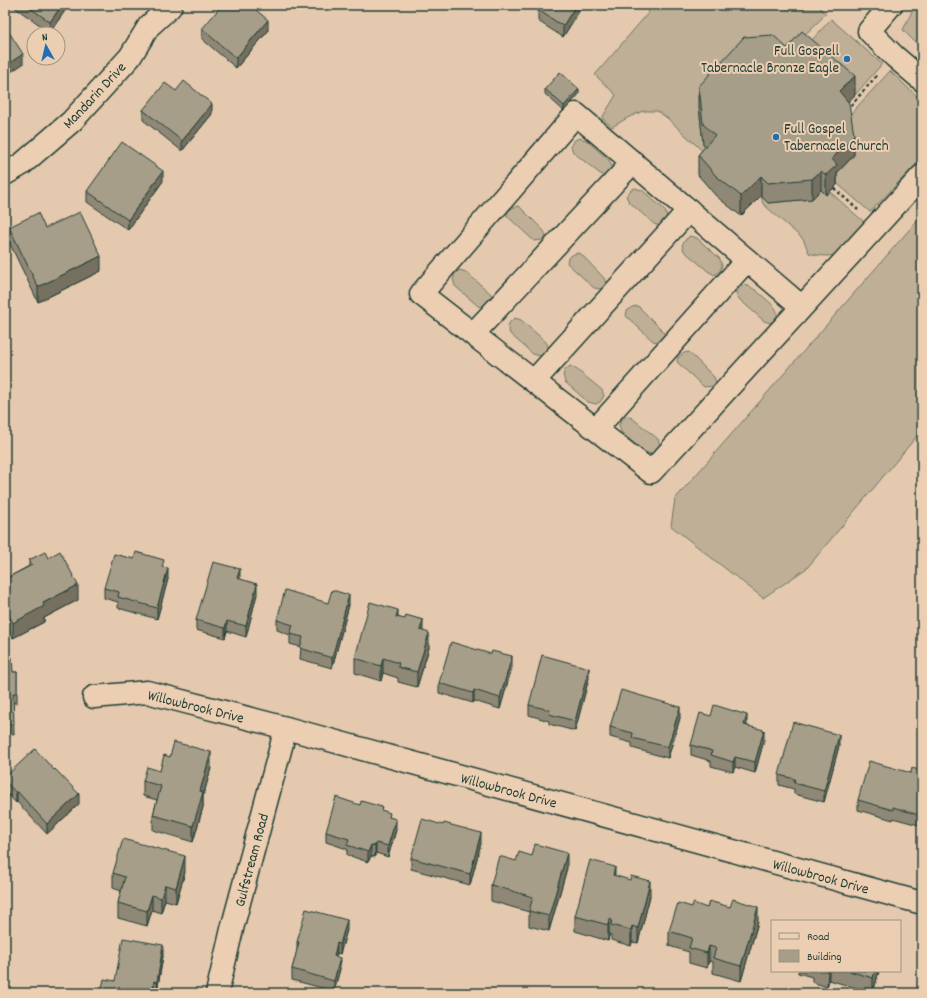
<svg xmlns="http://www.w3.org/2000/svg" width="927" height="998" viewBox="0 0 927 998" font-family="Dekko,sans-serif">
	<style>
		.grass { fill: #bfaf97; stroke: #6f7666 }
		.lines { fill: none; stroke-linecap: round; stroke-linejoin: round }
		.minor-casing { stroke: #1f3d34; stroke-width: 25 }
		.path { stroke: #1f3d34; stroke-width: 2.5; stroke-dasharray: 3 3; stroke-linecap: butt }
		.minor { stroke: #eccfb3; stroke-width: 22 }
		.wall { fill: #908876; stroke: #1f3d34 }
		.shaded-wall { fill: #756f60; stroke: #1f3d34 }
		.building { fill: #a79e89; stroke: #1f3d34 }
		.poi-dot { fill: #1f6fb2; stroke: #eccfb3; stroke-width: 1.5 }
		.labels { text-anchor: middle; stroke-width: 4; stroke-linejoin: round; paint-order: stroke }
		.poi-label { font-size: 15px; fill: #1f3d34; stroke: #eccfb3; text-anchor: end }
		.street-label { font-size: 15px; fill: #1f3d34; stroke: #eccfb3 }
	</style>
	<rect width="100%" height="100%" fill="#e4c9ae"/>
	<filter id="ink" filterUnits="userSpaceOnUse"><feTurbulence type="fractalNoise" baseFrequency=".025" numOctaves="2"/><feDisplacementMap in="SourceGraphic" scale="8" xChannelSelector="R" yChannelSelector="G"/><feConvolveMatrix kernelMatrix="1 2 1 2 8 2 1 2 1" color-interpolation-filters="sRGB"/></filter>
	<g filter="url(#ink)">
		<g class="grass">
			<path d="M643,5h174l9,9 -43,42 -84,50 4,37 12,11 -4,5 -45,-42 -9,-6h-14l-14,6 -17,10 -10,-9 14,-23 -21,-20 54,-63z"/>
			<path d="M915,5h7v44l-19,-19z"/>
			<path d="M831,19l51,45 -27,31 -53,-44z"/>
			<path d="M890,71l32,30v57l-52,54 -38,-33 14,-60z"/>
			<path d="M579,138l7,2 23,20 3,7 -3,5 -5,4 -5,-3 -26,-21 -2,-6 4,-6z"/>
			<path d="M635,188l7,2 23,20 2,8 -2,4 -5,4 -6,-2 -25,-22 -3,-6 5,-6z"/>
			<path d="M821,190l5,4 3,-3 35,31c-16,24 -21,41 -55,31l-6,-14 -40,-35 -2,-8 7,7 44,-4z"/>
			<path d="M519,206l25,25 2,5 -3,4 -9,1 -27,-25 1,-5 6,-4z"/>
			<path d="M922,213v217l-115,138 -44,30 -92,-72 4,-27 241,-277z"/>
			<path d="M690,236l7,2 23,21 2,7 -2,5 -5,4 -6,-3 -25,-21 -2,-6 4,-6z"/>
			<path d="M580,253l24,25 2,5 -3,5 -3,1 -6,-1 -27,-25 1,-5 6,-4z"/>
			<path d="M460,270l6,2 25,22 3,6 -9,8 -7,-2 -23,-20 -2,-7 2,-6z"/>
			<path d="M745,285c8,2 14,8 21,14 9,8 18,15 4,24l-6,-2 -25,-22 -3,-6 4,-6z"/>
			<path d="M638,306l25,25 2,5 -3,5 -4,1 -5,-1 -27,-25 1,-5 5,-4z"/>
			<path d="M515,318l6,2 25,22 3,6 -4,6 -5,2 -7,-2 -23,-20 -2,-8 2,-4z"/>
			<path d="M689,352l25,25 2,5 -3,4 -9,1 -27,-25 1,-5 6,-4z"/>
			<path d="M570,366l6,3 26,21 2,6 -4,6 -4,2 -8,-2 -23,-20 -2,-7 2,-5z"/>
			<path d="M627,416l5,2 26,21 2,7 -4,5 -4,3 -8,-2 -23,-20 -2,-7 2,-5z"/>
		</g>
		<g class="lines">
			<g class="minor-casing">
				<g id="minor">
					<path d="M891,5l-22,26 25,25 28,24"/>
					<path d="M5,174l17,-10 50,-43 58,-64 19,-31 21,-19 1,-2"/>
					<path d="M802,307l-226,-193 -155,180 230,178 271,-296"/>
					<path d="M473,334l160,-172"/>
					<path d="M534,381l155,-171"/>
					<path d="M596,429l151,-169"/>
					<path d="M94,697l53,-5 139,36 636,175"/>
					<path d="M217,993l16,-68 53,-197"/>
				</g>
			</g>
			<g class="path">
				<path d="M847,110l31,-36"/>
				<path d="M834,188l24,22"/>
			</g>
			<use href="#minor" class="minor"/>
		</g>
		<g class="wall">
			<path d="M11,5h58l-19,27z"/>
			<path d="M542,5h41l-20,32 -25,-16v-11z"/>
			<path d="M202,29l66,2 -32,37 -34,-29z"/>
			<path d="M787,48l68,47 -7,7 6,53 -17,18v12l-11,10 -5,-5 -9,9 -44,4 -7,-7 -20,20 -25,-20 -18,-21v-20l8,-9 -3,-2 -4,-38v-20z"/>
			<path d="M545,89l34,5 -15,17 -19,-17z"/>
			<path d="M176,91l36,23 -30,37 -39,-31v-10z"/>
			<path d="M163,181l-35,49 -41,-28v-11z"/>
			<path d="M9,227l36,1 56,43 -63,31 -29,-60z"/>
			<path d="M48,558l30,42 -34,18v4l-31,16 -8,-15v-44l24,-13v-6z"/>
			<path d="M164,567l4,12 -11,40 -39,-11v-6l-14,-4v-10z"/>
			<path d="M240,579l17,15 -11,43 -19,-6 -2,7 -29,-8v-10z"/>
			<path d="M349,605l-17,63 -32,-9 1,-12 -11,-3v-9l-13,-5v-10z"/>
			<path d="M398,617l25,14 6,17 -12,39 -19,-5v-4l-15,-5 -2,8 -26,-8v-15z"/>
			<path d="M5,657l8,15h4v31h-4l1,31h-9z"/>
			<path d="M512,667l-12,42 -26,-8 -1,2 -34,-10v-10z"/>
			<path d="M589,678l-14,53 -26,-7v-3l-20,-6v-10z"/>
			<path d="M680,718l-12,40 -36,-10v-5l-22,-6v-10z"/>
			<path d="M747,725l17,15 -9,33 -20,-6 -2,5 -22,-6v-5l-20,-6v-10z"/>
			<path d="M839,746l-15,56 -30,-8v-5l-15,-4v-10z"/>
			<path d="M211,768l-8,29v10l-10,35 -40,-12v-15l4,-15 -14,-4v-15z"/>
			<path d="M922,771v55l-29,-8v2l-35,-10v-10z"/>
			<path d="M5,777l74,27 -32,30 -30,-32 -1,1 -11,-12z"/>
			<path d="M360,805l22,6 8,6 6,13 -8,27 -12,-4 -1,4 -4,-1 -3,6 -21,-7v-6l-21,-7v-10z"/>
			<path d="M443,825l38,18 -11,42 -59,-16v-11z"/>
			<path d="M567,868l-18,63 -20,-5v-14l-38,-11v-16z"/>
			<path d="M185,872l-9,31 -11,-3 -4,13 -9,-3 -5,16 -29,-8v-15l3,-12 -8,-3v-15z"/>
			<path d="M615,876l35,20 -12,47 -6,-1 -1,4 -20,-6v-5h-2l-1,6 -33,-10v-15z"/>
			<path d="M692,907l66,15 -17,59 -28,-8v-11l-4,-1 -2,7 -18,-5v-11l-20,-6v-15z"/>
			<path d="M347,930l-7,24 -3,-1 -1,4 4,12 -6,22 -42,-11v-11l5,-18v-9z"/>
			<path d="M163,956l-6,36 -42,-11z"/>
			<path d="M798,971h81l-6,22 -44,-13 -2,7 -15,-5v-5l-14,-4z"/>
		</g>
		<g class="shaded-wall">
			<path d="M62,5h7l-19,27v-10z"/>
			<path d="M576,5h7l-20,32v-11z"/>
			<path d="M268,20v11l-32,37v-10z"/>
			<path d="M23,54v10l-18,12v-10z"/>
			<path d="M855,76v19l-16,15v-19z"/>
			<path d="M579,89v5l-15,17v-5z"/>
			<path d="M212,104v10l-30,37v-10z"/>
			<path d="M854,135v20l-17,18v12l-11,10v-20l6,-16z"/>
			<path d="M163,171v10l-35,49v-10z"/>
			<path d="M821,171v19l-9,9v-20z"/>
			<path d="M761,176v20l-20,20v-20z"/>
			<path d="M101,256v15l-63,31v-15z"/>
			<rect x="5" y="290" width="2" height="15"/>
			<path d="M168,568v11l-11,40v-11z"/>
			<path d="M240,569v11l-3,-2z"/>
			<path d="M257,584v10l-11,43v-11z"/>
			<path d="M78,585v15l-34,18v4l-31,16v-15l30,-20z"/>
			<path d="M349,595v10l-17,63v-10z"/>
			<path d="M398,610v15l-2,-8z"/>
			<path d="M423,620v15l-3,-5z"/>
			<path d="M227,621v10l-2,7v-10z"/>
			<path d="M429,633v15l-12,39v-15z"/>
			<path d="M512,656v11l-12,42v-11z"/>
			<path d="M383,658v15l-2,8v-15z"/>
			<path d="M589,668v10l-14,53v-10z"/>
			<path d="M474,690v11l-1,2v-10z"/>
			<path d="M680,707v11l-12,40v-11z"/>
			<path d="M747,715v10l-3,10v-10z"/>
			<path d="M764,730v10l-9,33v-11z"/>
			<path d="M839,735v11l-15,56v-11z"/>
			<path d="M211,752v16l-8,29v10l-10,35v-16l7,-35z"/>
			<path d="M735,757v10l-2,5v-10z"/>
			<path d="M17,791v11l-1,1v-10z"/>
			<path d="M79,794v10l-32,30v-10z"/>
			<path d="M396,819v11l-8,27v-11z"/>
			<path d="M481,833v10l-11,42v-11z"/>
			<path d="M376,843v10l-1,4v-11z"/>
			<path d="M371,845v11l-3,6v-10z"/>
			<path d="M567,853v15l-18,63v-15z"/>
			<path d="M185,856v16l-9,31v-15z"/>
			<path d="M615,867v15l-2,-7z"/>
			<path d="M650,881v15l-12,47v-15z"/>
			<path d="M165,885v15l-4,13v-15z"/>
			<path d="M152,895v15l-5,16v-15z"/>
			<path d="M758,907v15l-17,59v-15z"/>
			<path d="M609,919v16l-1,6v-16z"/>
			<path d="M347,920v10l-7,24v-10z"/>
			<path d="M632,926v16l-1,4v-16z"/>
			<path d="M337,943v10l-3,14v-11z"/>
			<path d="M163,945v11l-6,36v-10z"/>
			<path d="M709,946v15l-2,7v-15z"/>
			<path d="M340,958v11l-6,22v-10z"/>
			<path d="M828,971h1v9l-2,7z"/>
			<path d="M875,971h4l-6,22v-15z"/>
			<path d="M154,981v12h-2z"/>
		</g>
		<g class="building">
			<path d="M26,5h36l-12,17z"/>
			<path d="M222,5h28l18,15 -32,38 -34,-29z"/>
			<path d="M542,5h34l-13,21 -25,-16z"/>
			<path d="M5,26l18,28 -18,12z"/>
			<path d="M802,31l53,45 -16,15 10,12 5,32 -22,24 5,6 -11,10 -5,-4 -9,8 -44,4 -7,-7 -20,20 -25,-20 -18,-21 17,-20 -12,-11 -4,-38 45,-49 29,-2 14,13z"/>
			<path d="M560,72l19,17 -15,17 -19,-17z"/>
			<path d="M184,81l28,23 -30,37 -39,-31 22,-27 11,8z"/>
			<path d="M122,142l41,29 -35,49 -41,-29z"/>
			<path d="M80,212l21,44 -63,31 -29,-60 29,-14 7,15z"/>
			<path d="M5,283l2,7h-2z"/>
			<path d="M60,551l18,34 -35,18 1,3 -31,17 -8,-15v-29l27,-14 -3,-5 16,-8 3,6z"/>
			<path d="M136,552l28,8 -2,7 6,1 -11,40 -39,-11 1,-5 -15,-4 10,-34 20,5z"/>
			<path d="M213,562l27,7 -3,9 20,6 -11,42 -19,-5 -2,7 -29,-8z"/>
			<path d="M285,590l43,13 4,-13 17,5 -17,63 -32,-10 3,-11 -13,-3 3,-9 -16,-5z"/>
			<path d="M370,602l28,8 -2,7 9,2 1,-4 17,5 -3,10 9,3 -12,39 -19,-5 1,-4 -16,-5 -2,8 -26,-8z"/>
			<path d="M451,642l40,12 1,-3 20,5 -12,42 -26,-8 -1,3 -34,-10z"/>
			<path d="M542,655l47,13 -14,53 -26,-7 1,-4 -21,-5z"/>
			<path d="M5,657h7l1,15h4v21h-4l1,31h-9z"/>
			<path d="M621,690l59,17 -12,40 -36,-9 1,-5 -23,-6z"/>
			<path d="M714,705l33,10 -3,10 20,5 -9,32 -20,-5 -2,5 -22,-7 1,-4 -21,-6 9,-32 11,3z"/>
			<path d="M793,722l46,13 -15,56 -30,-8 1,-4 -16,-4z"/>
			<path d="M174,742l37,10 -11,39 3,1 -10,34 -40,-11 8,-29 -18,-5 4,-14 13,4 4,-16 6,2z"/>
			<path d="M35,749l19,21 1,-1 24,25 -32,30 -30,-33 -1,2 -11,-12v-4z"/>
			<path d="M869,761l42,12 1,-5 10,3v45l-29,-9v3l-35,-10z"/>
			<path d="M336,797l24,8 1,-4 21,6 -1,3 9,3 -1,4 7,2 -8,27 -12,-3 -1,3 -4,-1 -3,7 -21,-7 2,-6 -23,-7z"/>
			<path d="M422,819l21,6 1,-2 37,10 -11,41 -59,-16z"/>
			<path d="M123,839l62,17 -9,32 -11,-3 -4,13 -9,-3 -5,16 -29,-8 7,-26 -12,-4z"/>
			<path d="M535,844l32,9 -18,63 -20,-5 4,-14 -42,-12 8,-29 17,5 3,-9 13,4z"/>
			<path d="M590,860l25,7 -2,8 17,5 1,-4 19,5 -12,47 -6,-2 -1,4 -20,-5 1,-5 -3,-1 -1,6 -33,-9z"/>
			<path d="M733,899l25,8 -17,59 -28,-8 3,-10 -7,-2 -2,7 -18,-5 3,-10 -23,-7 9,-28 14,4 1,-4 14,5 2,-7 21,6z"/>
			<path d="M306,909l41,11 -7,24 -3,-1 -3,13 6,2 -6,23 -42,-12 7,-27h-2z"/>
			<path d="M123,938l40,7 -6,37 -3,-1 -2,12h-51l3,-14 11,2z"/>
			<path d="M849,971h26l-2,7z"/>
			<path d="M690,989l2,4h-11z"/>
		</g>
	</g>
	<g class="poi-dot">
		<circle cx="847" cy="59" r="4"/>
		<circle cx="776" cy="137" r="4"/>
	</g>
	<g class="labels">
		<g class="poi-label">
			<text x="839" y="55">Full Gospell<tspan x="839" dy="17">Tabernacle Bronze Eagle</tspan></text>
			<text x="784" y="133" text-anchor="start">Full Gospel<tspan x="784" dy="17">Tabernacle Church</tspan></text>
		</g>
		<g class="street-label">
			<text transform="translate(94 95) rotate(-47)" y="5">Mandarin Drive</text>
			<text transform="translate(196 706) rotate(14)" y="5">Willowbrook Drive</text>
			<text transform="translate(509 790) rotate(15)" y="5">Willowbrook Drive</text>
			<text transform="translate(251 860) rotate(-75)" y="5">Gulfstream Road</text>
			<text transform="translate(821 876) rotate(15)" y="5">Willowbrook Drive</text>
		</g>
	</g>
	<rect width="927" height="998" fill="none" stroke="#eccfb3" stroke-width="20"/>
	<rect x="10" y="10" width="907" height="978" fill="none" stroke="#1f3d34" stroke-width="1.5" filter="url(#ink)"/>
	<rect x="771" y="920" width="130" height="52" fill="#eccfb3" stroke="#9a9580"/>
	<rect x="779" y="933" width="20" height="6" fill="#eccfb3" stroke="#9a9580"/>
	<text x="807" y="940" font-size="12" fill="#1f3d34">Road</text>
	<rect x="779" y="950" width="20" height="12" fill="#a79e89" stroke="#9a9580"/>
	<text x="807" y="960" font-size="12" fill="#1f3d34">Building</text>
	<g transform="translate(46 46) rotate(352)"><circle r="19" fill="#eccfb3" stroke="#9a9580"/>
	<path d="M0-3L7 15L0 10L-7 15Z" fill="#1f6fb2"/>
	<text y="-6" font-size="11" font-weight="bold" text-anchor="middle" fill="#1f3d34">N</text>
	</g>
</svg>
